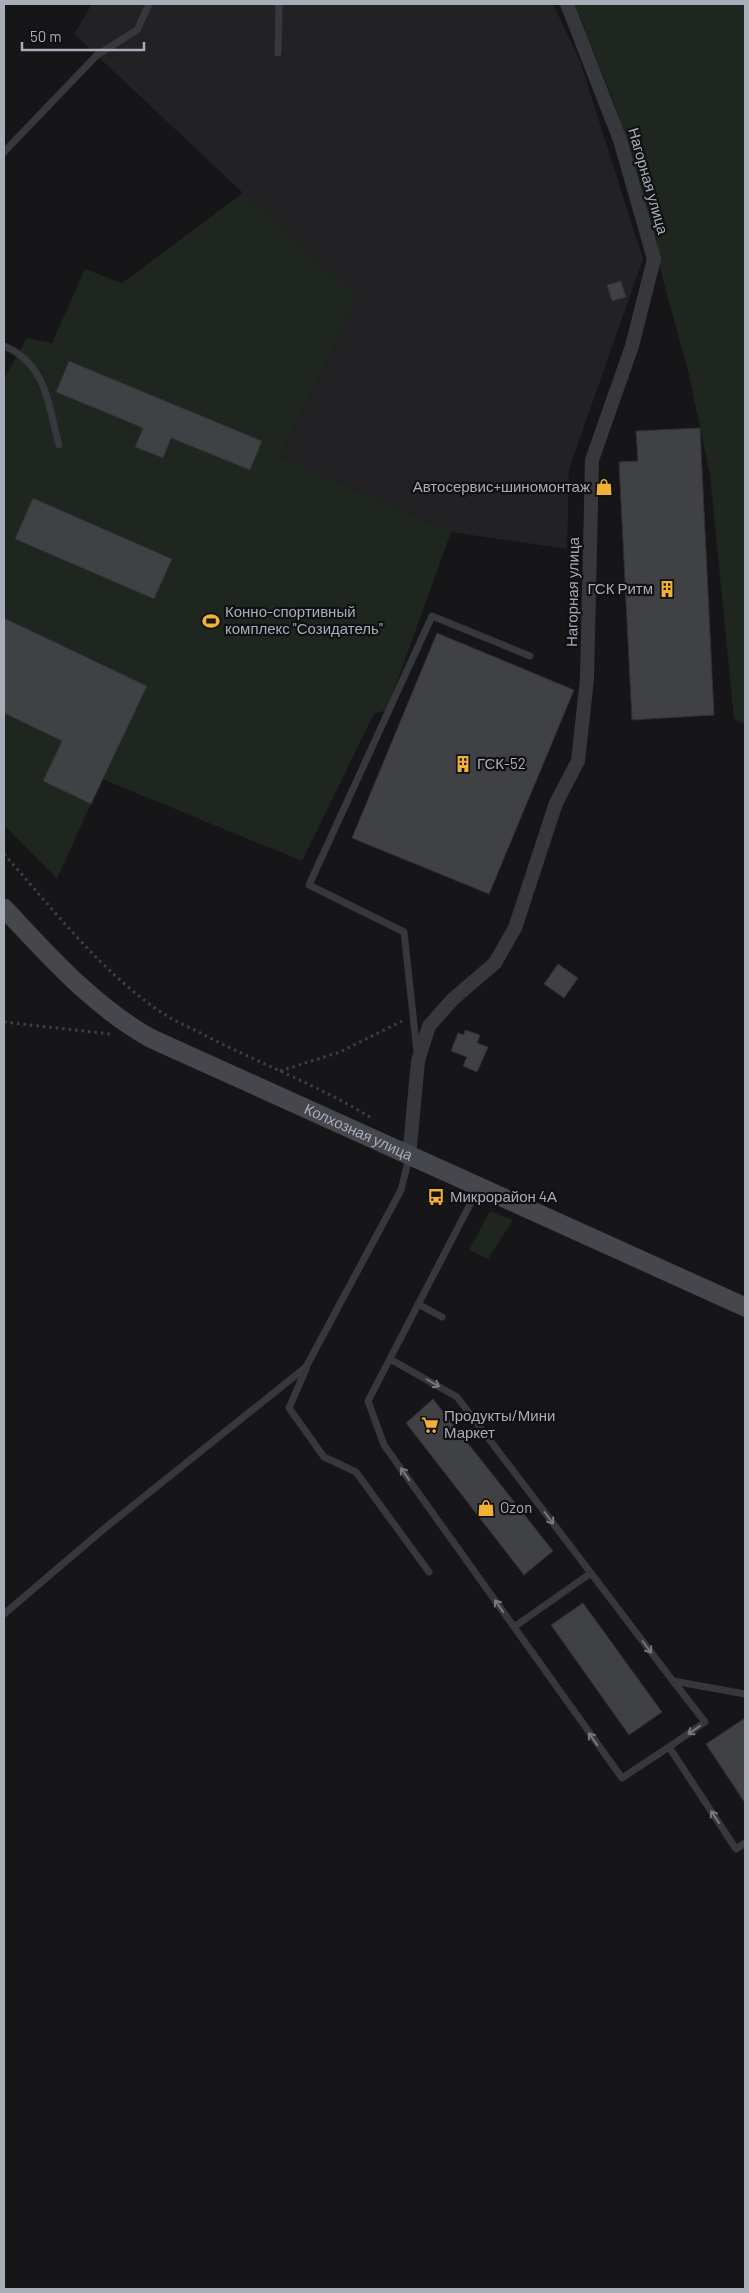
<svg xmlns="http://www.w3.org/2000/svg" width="749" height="2293" viewBox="0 0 749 2293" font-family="Barlow,sans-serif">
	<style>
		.built { fill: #222225 }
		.green { fill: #1e261f }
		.building { fill: #404145; stroke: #303034 }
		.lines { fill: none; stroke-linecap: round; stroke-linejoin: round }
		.path { stroke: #3d3f44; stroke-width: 3; stroke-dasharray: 2.5 4; stroke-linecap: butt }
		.lane { stroke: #37383d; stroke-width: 7 }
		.street { stroke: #37383d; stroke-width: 14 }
		.secondary { stroke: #45474d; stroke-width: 19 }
		.oneway { stroke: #757881 }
		.labels { text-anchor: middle; stroke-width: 4.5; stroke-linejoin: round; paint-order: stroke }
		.street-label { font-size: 15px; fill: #a8adb8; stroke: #111113 }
		.poi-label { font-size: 15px; fill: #a8adb8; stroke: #111113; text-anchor: start }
	</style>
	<rect width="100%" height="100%" fill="#161618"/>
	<path class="built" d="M92,4h461l27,57 63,198 -74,210 -2,80 -116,-17 -171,-76 78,-160 -115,-103 -169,-159z"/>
	<g class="green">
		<path d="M575,4h170v720l-11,-5 -24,-244 -21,-100 -72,-264z"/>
		<path d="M243,193l115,103 -78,160 171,76 -64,178 -13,4 -72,147 -200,-82 -45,100 -53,-54v-446l23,-41 25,5 33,-74 37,14z"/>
		<path d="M490,1211l23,9 -25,39 -19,-9z"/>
	</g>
	<g class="building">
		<path d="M621,281l5,16 -14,4 -5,-16z"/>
		<path d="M69,361l193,80 -12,29 -79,-32 -8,20 -28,-11 8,-19 -87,-36z"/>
		<path d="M700,428l14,287 -82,5 -13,-258 19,-1 -2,-30z"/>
		<path d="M33,498l139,61 -18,40 -139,-60z"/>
		<path d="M4,618l143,68 -56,118 -48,-23 19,-40 -58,-28z"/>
		<path d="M437,633l137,57 -85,204 -137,-56z"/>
		<path d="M558,964l20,14 -14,20 -20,-14z"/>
		<path d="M465,1030l15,5 -3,8 11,4 -11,25 -14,-6 4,-9 -16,-6 7,-18 6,2z"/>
		<path d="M433,1399l120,152 -29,24 -118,-152z"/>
		<path d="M583,1603l79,109 -33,23 -78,-110z"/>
		<path d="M745,1718v85l-39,-59z"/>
	</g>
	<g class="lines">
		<g class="path">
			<path d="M4,854c48,54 101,123 163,162 11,7 25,12 37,19 55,28 113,50 166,82"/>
			<path d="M4,1022l106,12"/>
			<path d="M280,1071l60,-19 62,-31"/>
		</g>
		<g class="lane">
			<path d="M278,53l1,-49"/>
			<path d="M4,152l93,-97 40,-25 12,-26"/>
			<path d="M4,346c43,18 44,59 55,99"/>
			<path d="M417,1052l-13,-120 -95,-47 123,-269 98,40"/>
			<path d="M478,1189l-110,212 16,44 238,333 47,-31 67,102 9,-6"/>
			<path d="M418,1304l24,13"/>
			<path d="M390,1359l67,38 216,284 72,13"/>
			<path d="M306,1369l-17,39 35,49 32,15 73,100"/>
			<path d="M4,1614l101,-86 201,-161 95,-177 8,-32"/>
			<path d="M514,1627l77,-54"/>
			<path d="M669,1747l36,-25 -32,-41"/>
		</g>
		<path class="street" d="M409,1157l9,-96 11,-35 24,-27 42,-36 20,-35 41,-125 22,-42 9,-82 5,-219 40,-114 22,-87 -34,-119 -53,-136"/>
		<path class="secondary" id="s1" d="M4,908c45,48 88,97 146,130l595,269"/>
	</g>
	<defs><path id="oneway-shaft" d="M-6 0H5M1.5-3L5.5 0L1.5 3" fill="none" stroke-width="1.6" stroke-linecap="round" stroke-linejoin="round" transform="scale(1.25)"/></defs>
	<g class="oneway">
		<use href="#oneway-shaft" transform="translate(433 1383) rotate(30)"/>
		<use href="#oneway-shaft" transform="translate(405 1474) rotate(-125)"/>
		<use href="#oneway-shaft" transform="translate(549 1518) rotate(53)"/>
		<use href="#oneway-shaft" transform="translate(499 1606) rotate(-125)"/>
		<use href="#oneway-shaft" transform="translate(647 1647) rotate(53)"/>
		<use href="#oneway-shaft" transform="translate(694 1730) rotate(145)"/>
		<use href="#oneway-shaft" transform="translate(593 1739) rotate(-125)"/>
		<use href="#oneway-shaft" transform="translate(715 1817) rotate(-124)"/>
	</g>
	<defs>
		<g id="shop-bare" transform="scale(1.35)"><path d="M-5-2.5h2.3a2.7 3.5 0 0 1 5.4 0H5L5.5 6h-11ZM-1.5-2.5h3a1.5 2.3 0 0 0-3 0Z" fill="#f2b134" stroke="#111113" stroke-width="2.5" paint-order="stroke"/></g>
		<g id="building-bare" transform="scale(1.35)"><path d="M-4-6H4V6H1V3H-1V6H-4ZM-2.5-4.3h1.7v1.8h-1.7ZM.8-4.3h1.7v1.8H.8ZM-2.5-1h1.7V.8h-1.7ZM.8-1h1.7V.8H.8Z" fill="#f2b134" stroke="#111113" stroke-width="2.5" paint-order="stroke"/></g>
		<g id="stadium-bare" transform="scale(1.35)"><path d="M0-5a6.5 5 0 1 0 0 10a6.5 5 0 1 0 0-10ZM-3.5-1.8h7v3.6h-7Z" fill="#f2b134" stroke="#111113" stroke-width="2.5" paint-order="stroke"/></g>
		<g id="bus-bare" transform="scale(1.35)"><path d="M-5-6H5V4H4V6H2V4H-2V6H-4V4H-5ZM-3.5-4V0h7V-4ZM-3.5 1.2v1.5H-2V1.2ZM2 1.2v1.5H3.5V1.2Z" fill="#f2b134" stroke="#111113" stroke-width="2.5" paint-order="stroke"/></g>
		<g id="supermarket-bare" transform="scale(1.35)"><path d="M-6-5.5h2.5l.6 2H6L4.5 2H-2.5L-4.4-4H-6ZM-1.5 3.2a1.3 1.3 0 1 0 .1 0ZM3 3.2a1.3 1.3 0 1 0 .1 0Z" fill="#f2b134" stroke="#111113" stroke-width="2.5" paint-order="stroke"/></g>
	</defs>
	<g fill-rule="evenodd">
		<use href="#shop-bare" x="604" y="487"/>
		<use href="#building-bare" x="667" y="589"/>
		<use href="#stadium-bare" x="211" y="621"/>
		<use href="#building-bare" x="463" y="764"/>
		<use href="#bus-bare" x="436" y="1197"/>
		<use href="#supermarket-bare" x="430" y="1425"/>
		<use href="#shop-bare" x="486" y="1508"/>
	</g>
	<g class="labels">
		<g class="street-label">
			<text transform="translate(648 181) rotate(74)" y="5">Нагорная улица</text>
			<text transform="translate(573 592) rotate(-89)" y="5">Нагорная улица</text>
			<text dy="5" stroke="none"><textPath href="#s1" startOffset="425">Колхозная улица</textPath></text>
		</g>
		<g class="poi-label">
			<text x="590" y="492" text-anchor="end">Автосервис+шиномонтаж</text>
			<text x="653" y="594" text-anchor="end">ГСК Ритм</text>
			<text x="225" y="617">Конно-спортивный<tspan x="225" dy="17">комплекс "Созидатель"</tspan></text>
			<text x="477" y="769">ГСК-52</text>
			<text x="450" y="1202">Микрорайон 4А</text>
			<text x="444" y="1421">Продукты/Мини<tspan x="444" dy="17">Маркет</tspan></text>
			<text x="500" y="1513">Ozon</text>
		</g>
	</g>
	<rect width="749" height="2293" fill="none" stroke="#a8adb8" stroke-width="10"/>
	<path d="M22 42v8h122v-8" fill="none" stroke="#a8adb8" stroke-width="2.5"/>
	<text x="30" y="42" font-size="15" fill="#a8adb8" stroke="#111113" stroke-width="4" paint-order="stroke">50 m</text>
</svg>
